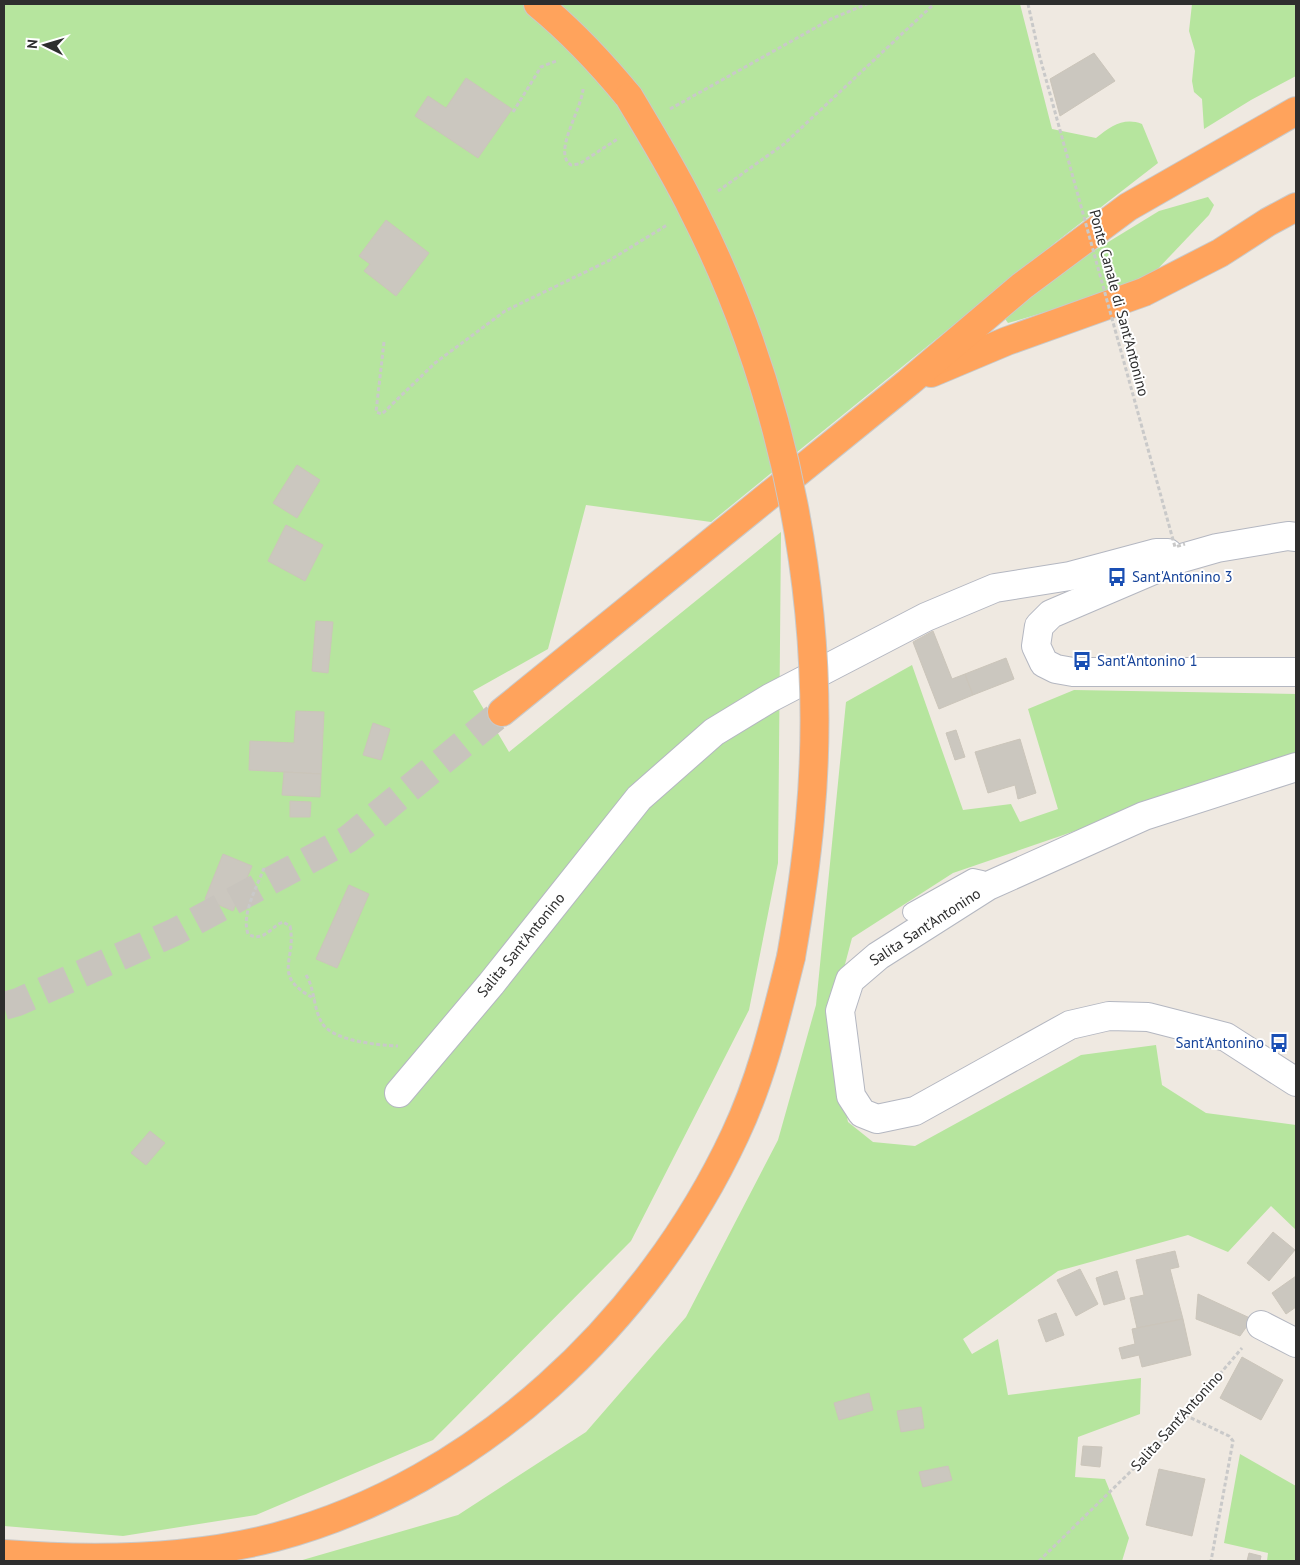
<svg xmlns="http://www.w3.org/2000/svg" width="1300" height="1565" viewBox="0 0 1300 1565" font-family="'PT Sans',sans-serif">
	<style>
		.green { fill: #b6e59e }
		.building { fill: #cbc7bf; stroke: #cbc5ba }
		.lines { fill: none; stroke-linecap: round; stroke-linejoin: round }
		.highway-tunnel { stroke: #c8c4bd; stroke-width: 28; stroke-dasharray: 28 14; stroke-linecap: butt }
		.lane-casing { stroke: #b4b7c1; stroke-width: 20 }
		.street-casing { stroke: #b4b7c1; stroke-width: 30 }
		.highway-casing { stroke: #c9c9c9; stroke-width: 30 }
		.path { stroke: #c9c9c9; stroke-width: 3; stroke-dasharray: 4 2.5; stroke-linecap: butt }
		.lane { stroke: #fff; stroke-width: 18 }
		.street { stroke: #fff; stroke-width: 28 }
		.highway { stroke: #ffa35c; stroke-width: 28 }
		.highway-bridge-casing { stroke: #c9c9c9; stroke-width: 30; stroke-linecap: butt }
		.path-bridge { stroke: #c9c9c9; stroke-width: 3; stroke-dasharray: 4 2.5; stroke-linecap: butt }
		.highway-bridge { stroke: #ffa35c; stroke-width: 28 }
		.labels { text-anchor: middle; stroke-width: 4; stroke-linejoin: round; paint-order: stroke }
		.street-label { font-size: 15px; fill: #2e2e2e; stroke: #fff }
		.transit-label { font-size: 15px; fill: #164399; stroke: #fff; text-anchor: start }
	</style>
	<rect width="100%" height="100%" fill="#efe9e1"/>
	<g class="green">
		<path d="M4,4h1016l32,125 44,9c15,-12 28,-21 46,-14l16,39 -102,79 -345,280 -125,-17 -38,144 -75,42 36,61 272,-220 -3,331 -29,147 -118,231 -198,199 -177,75 -133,21 -119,-10z"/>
		<path d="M1192,4h104v72l-45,24 -47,29 -2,-30 -8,-7 -2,-11 3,-30 -6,-20z"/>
		<path d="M1208,197l6,8 -5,10 -57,60 -23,12 -107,32 -14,4 -5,-7 84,-61 72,-44z"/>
		<path d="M912,665l51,145 48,-6 9,18 38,-13 -30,-100 46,-19 222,4v61l-343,118 -101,65 -24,90 20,94 25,20 42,4 166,-91 75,-10 6,40 44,28 90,12v105l-25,-24 -43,46 -40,-17 -130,36 -95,68 9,15 26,-15 10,56 133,-17 -1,36 -62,23 -3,40 30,2 24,59 -7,23h-823l159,-46 128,-83 100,-115 92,-177 38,-135 30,-303z"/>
		<path d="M1240,1454l56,32v75h-29l1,-8 -44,-10z"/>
	</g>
	<g class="building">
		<path d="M1094,53l21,28 -55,35 -10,-37z"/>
		<path d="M466,78l46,31 -34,49 -63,-42 13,-20 18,12z"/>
		<path d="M386,220l43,33 -33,43 -32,-25 6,-7 -11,-8z"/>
		<path d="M297,465l23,15 -23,38 -24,-15z"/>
		<path d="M286,525l37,20 -18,36 -37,-20z"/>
		<path d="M316,621l17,1 -5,51 -16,-2z"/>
		<path d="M933,631l19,48 13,-5 8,21 -34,14 -26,-67z"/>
		<path d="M1006,658l8,21 -41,16 -8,-21z"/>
		<path d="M296,711l28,1 -3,62 -72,-4 1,-29 44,2z"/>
		<path d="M373,723l17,6 -9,31 -18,-5z"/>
		<path d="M956,730l9,27 -10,3 -9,-27z"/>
		<path d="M1020,739l16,54 -18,6 -3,-14 -27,8 -13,-41z"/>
		<path d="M284,772l37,2 -1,23 -38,-2z"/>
		<path d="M290,801l21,1 -1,15h-20z"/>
		<path d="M223,854l29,12 -19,45 -28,-12z"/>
		<path d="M349,885l20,9 -32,74 -21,-9z"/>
		<path d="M150,1131l15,12 -19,22 -15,-12z"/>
		<path d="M1273,1232l22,18 -26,31 -22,-18z"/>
		<path d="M1175,1251l4,16 -9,2 13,50 -46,9 -7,-30 14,-3 -8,-35z"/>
		<path d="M1080,1269l18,35 -22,12 -19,-36z"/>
		<path d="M1117,1271l8,28 -21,6 -8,-27z"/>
		<path d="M1296,1276v31l-10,7 -14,-21z"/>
		<path d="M1198,1294l54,25 -12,17 -44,-17z"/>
		<path d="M1056,1313l8,22 -18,7 -8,-22z"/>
		<path d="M1183,1319l8,36 -49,12 -3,-12 -17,4 -3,-11 16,-4 -3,-15z"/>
		<path d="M1242,1357l41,23 -22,40 -41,-22z"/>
		<path d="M869,1393l4,17 -34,10 -5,-17z"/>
		<path d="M921,1407l3,21 -23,4 -4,-21z"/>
		<path d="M1083,1446l19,1 -2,20 -19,-2z"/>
		<path d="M948,1466l4,14 -29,7 -4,-15z"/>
		<path d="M1159,1469l46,10 -13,57 -46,-11z"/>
		<path d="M1249,1553l12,3 -1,5h-13z"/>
	</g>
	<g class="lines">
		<path class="highway-tunnel" d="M4,1006l14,-4 157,-70 173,-93 154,-127"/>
		<g class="lane-casing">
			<path id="lane" d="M912,912l61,-34 9,2 6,6"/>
		</g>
		<g class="street-casing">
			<g id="street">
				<path d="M1296,537l-8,-1 -71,12 -35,10 -131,56 -12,12 -3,20 8,17 12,6 17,3h223"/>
				<path d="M1296,767l-152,49 -156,70 -110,70 -28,24 -10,31 11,85 11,17 15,6 38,-8 155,-86 39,-9 39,1 78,20 70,45"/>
				<path d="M399,1093l92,-109 148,-186 75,-66 56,-34 156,-81 69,-29 75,-12 86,-23h12l5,8"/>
				<path d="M1261,1325l35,18"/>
			</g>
		</g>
		<g class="highway-casing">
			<g id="highway">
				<path d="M538,4c34,28 63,59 91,93"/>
				<path d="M931,373l76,-32 137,-49 76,-39 48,-31 28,-15"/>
				<path d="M502,712l407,-330 113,-96 106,-79 168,-96"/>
				<path d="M4,1554c90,7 184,6 272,-17 202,-54 372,-216 459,-402 27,-57 41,-118 56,-178"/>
			</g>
		</g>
		<g class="path">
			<path d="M1028,4l11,50"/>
			<path d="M583,89c-1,20 -31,64 -12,76l8,-1 40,-26"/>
			<path d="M670,109l161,-90 36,-15"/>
			<path d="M513,112l28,-45 15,-6"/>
			<path d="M718,191l66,-47 150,-140"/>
			<path d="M384,342l-8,70 6,2 53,-51 70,-52 105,-51 57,-35"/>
			<path d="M264,868c-7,19 -23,46 -16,66 16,9 22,-7 35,-12l7,4c7,36 -20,49 25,73"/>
			<path d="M306,975c9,14 7,33 16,48 11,18 55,22 76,23"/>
			<path d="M1185,1415l44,21 4,5 -22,120"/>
			<path d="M1039,1561l129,-126 74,-87"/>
		</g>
		<use href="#lane" class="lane"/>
		<use href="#street" class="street"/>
		<use href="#highway" class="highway"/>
		<g class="highway-bridge-casing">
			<path id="highway-bridge" d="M629,97c22,37 45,74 64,113 94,184 136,403 117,609 -4,46 -11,92 -19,138"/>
		</g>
		<path class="path-bridge" d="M1039,54l136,493 10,-3"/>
		<use href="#highway-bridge" class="highway-bridge"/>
	</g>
	<defs>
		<g id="bus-bare" transform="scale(1.5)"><path d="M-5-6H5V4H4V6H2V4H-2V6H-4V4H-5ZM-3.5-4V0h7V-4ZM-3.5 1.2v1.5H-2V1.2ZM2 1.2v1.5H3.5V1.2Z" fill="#1a4fb4" stroke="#fff" stroke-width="2.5" paint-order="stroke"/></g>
	</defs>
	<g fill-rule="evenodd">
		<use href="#bus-bare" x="1117" y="577"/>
		<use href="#bus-bare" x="1082" y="661"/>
		<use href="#bus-bare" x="1279" y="1043"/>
	</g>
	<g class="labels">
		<g class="street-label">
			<text transform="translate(1119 303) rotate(75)" y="5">Ponte Canale di Sant'Antonino</text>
			<text transform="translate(925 927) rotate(-33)" y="5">Salita Sant'Antonino</text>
			<text transform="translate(521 945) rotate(-51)" y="5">Salita Sant'Antonino</text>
			<text transform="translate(1177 1421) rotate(-48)" y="5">Salita Sant'Antonino</text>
		</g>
		<g class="transit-label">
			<text x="1132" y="582">Sant'Antonino 3</text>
			<text x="1097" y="666">Sant'Antonino 1</text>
			<text x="1264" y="1048" text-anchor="end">Sant'Antonino</text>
		</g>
	</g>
	<rect width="1300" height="1565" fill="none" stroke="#2e2e2e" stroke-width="10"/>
	<g transform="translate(45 45) rotate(275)" stroke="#ffffff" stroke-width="4" paint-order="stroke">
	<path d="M0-4L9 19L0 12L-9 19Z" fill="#2e2e2e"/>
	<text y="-8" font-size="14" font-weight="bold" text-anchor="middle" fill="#2e2e2e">N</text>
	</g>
</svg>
